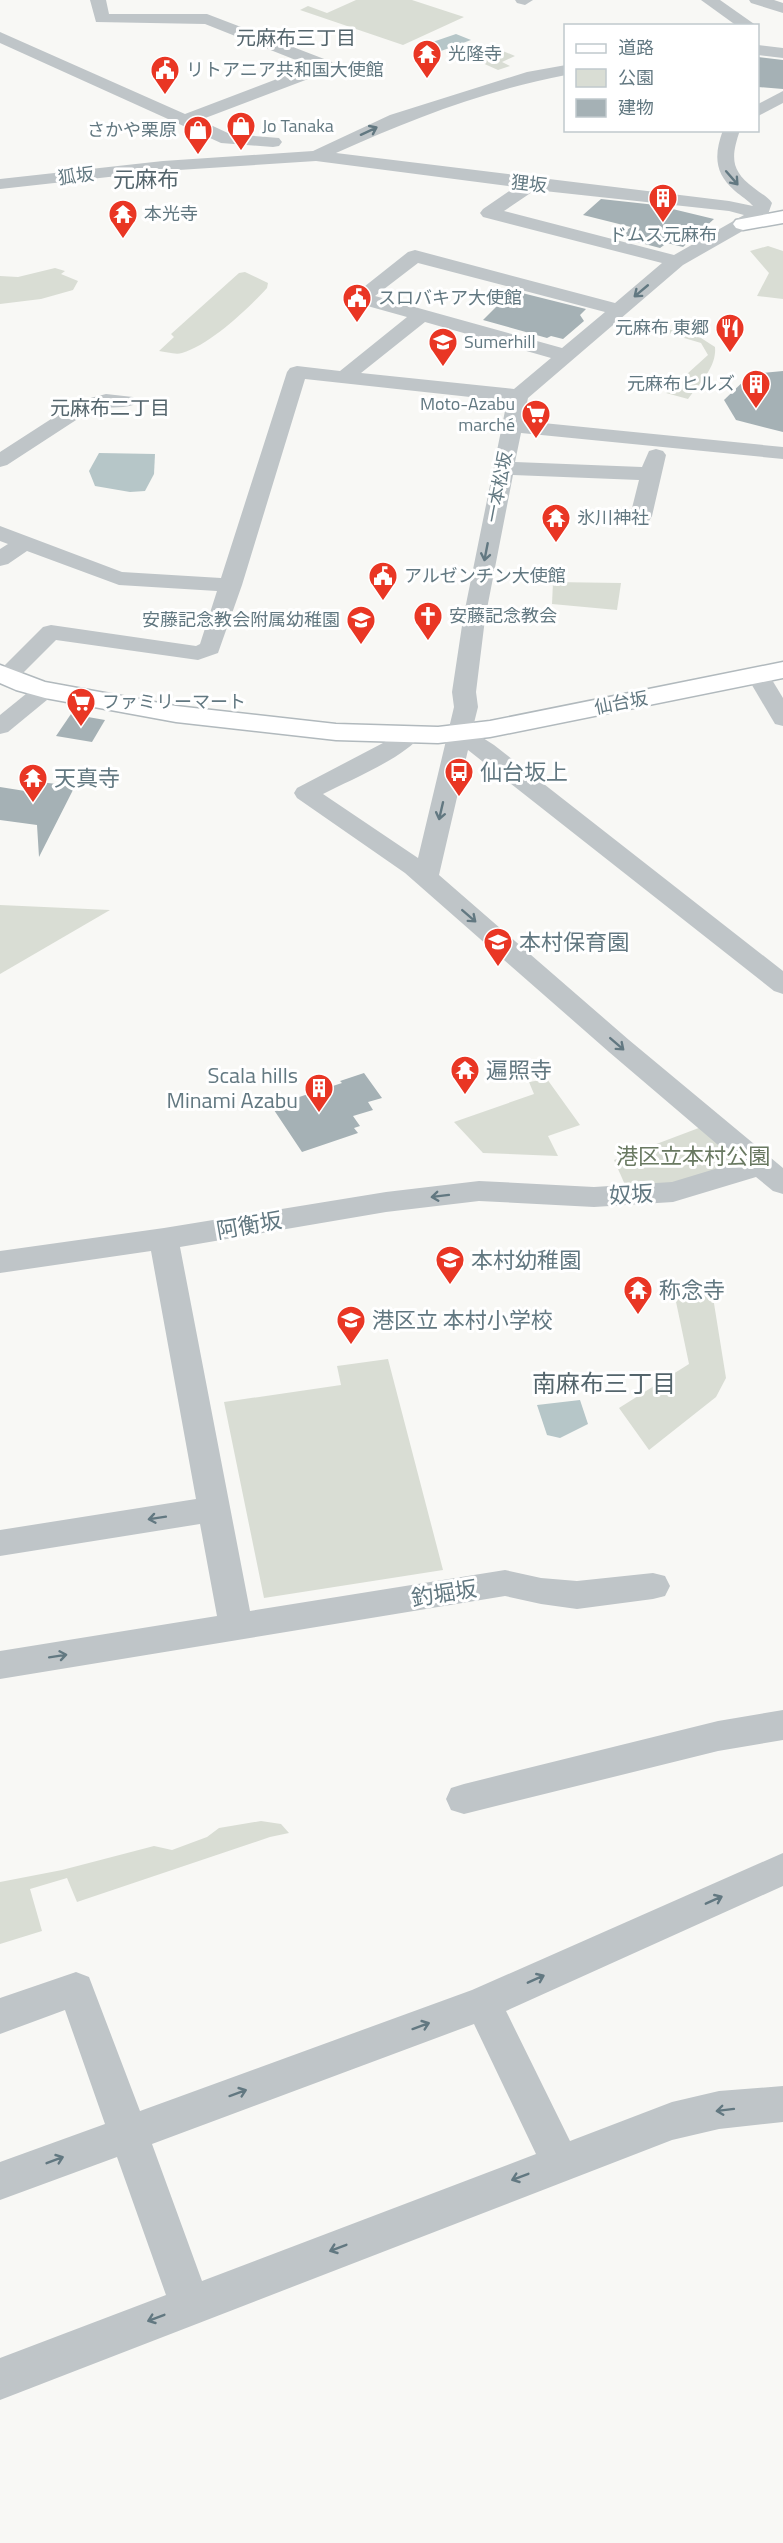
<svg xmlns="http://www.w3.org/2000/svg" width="783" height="2543" viewBox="0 0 783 2543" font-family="'Titillium Web','Noto Sans JP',sans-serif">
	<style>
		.green { fill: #d9ddd4 }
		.water { fill: #b6c6c8 }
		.building { fill: #a5b1b5 }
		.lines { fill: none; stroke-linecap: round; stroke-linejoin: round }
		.secondary-casing { stroke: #b1b9bd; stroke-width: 3 }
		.street { fill: #bfc5c8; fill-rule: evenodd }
		.secondary { fill: #fff; fill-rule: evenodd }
		.oneway { stroke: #627881 }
		.labels { text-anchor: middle; stroke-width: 6; stroke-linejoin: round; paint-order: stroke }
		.far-poi-label { font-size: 18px; fill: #627881; stroke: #fff; text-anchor: start }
		.far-street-label { font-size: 18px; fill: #627881; stroke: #fff }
		.far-neighbourhood-label { font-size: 20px; fill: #54656c; stroke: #fff }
		.far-quarter-label { font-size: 22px; fill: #54656c; stroke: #fff }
		.poi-label { font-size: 22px; fill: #627881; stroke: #fff; text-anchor: start }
		.park-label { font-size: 22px; fill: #697961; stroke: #fff }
		.street-label { font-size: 22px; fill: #627881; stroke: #fff }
		.neighbourhood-label { font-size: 24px; fill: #54656c; stroke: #fff }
	</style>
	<rect width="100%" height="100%" fill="#f8f8f5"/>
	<g class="green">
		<path d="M356,0h56l52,17 -61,28 -103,-35 8,-4 19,7z"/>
		<path d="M486,44l29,12 -13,6 8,4 -12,4 -38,-17z"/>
		<path d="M768,246l15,5v48l-26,-3 12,-23 -19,-22z"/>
		<path d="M55,268l10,3 -4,3 17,7 -5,9 -32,9 -41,5v-28l18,1z"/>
		<path d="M245,272l23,11 -1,5c-19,21 -57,57 -85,65 -6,2 -16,-1 -23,-2l15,-14 -3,-3 68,-61z"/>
		<path d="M649,319v4l4,2 48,13 14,9c2,20 -16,37 -27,52l-22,-6 42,-38 -7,-12 -61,-18 -2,-3z"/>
		<path d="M553,582l68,1 -4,27 -65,-6z"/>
		<path d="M0,905l110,5 -110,64z"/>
		<path d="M547,1079l33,46 -32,11 10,20 -75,-3 -29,-31 80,-28 -5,-12z"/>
		<path d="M704,1126l42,38 -67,21 -53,2 -12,-27z"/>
		<path d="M712,1291l14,87 -10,19 -67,53 -30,-42 70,-44 -14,-67z"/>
		<path d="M388,1359l55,211 -179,28 -40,-196 117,-17 -4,-19z"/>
		<path d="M261,1821l20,3 8,9 -19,4 -193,65 -10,-24 -37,11 12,42 -42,13v-62l62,-12 92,-24 18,4 35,-13 12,-9z"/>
	</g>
	<g class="water">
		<path d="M456,34l15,6 -41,15 -15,-7z"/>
		<path d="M99,453l56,1 -1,20 -9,17 -15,1 -35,-6 -6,-15z"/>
		<path d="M580,1400l8,24 -28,14 -13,-3 -10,-30z"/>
	</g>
	<g class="building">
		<path d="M758,57l25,3v29l-25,-2z"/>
		<path d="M601,199l55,6 58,14 -31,28 -16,-4 -7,5 -42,-11 13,-10 -48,-12z"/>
		<path d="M518,292l68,17 -6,6 4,6 -21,18 -12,-3 -4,2 -64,-18 20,-20 3,1z"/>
		<path d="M783,371v61l-47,-12 -12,-20 27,-26z"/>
		<path d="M71,714l34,6 -13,22 -36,-6z"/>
		<path d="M30,781l45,5 -36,71 -2,-32 -37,-5v-33l25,4z"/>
		<path d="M364,1073l18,25 -14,4 5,8 -20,6 7,10 -6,2 4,5 -56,19 -28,-42 15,-5 4,-6 49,-16 -2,-2z"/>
	</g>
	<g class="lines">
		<g class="secondary-casing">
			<g id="secondary">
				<path d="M783,211v12l-40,7 -7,-2 -3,-4 3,-4z"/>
				<path d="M783,662v16l-293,59 -52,6 -102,-3 -160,-18 -131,-24 -29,-8 -16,-7v-18l45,17 131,24 160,18 102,3 52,-6z"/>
			</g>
		</g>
		<g class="street">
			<path d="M90,0h16l3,14h98l125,48 2,4 -2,4 -132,50 30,14 49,4 3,4 -3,4 -6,1 -52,-4 -221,-100v-11l185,82 126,-48 -106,-42 -109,-2z"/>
			<path d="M515,0h18l-8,5 -8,-2z"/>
			<path d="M701,0h19l37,26h-20z"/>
			<path d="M749,0h25l9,3v10l-32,-10z"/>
			<path d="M758,45l25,3v10l-25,-3z"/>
			<path d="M566,65v10c-80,15 -157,45 -230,78l393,48 24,5c-4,-5 -12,-10 -18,-15 -21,-18 -21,-36 -12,-61h17c-9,27 -10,40 14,58 6,5 14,9 18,15l-5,14 -84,48 -155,133 -5,23 260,26v12l-262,-26 -6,29 127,5 7,-16 7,-2 7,2 3,4 -14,61 -3,5 -8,1 -8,-1 -3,-5 9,-36 -126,-5 -28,144 -9,73 2,15 -6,24 22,14 289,226v23l-9,-3 -306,-241 -29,125 190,165 154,128v26l-10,-3 -17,-14 -83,25 -79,5 -115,-6 -93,11 -206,35 70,364 255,-41 36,8 36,3 76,-8 12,3 5,10 -5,10 -12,3 -76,10 -36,-5 -36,-8 -505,83v-28l217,-35 -17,-92 -200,32v-26l196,-31 -45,-248 -151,22v-22l164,-23 222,-36 93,-11 115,6 78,-5 66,-20 -129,-110 -204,-179 -108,-75 -3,-5 3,-5 86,-45 18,-13 8,-2 8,2 4,5c-15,22 -73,46 -98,59l95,64 36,-151 -2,-15 11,-73 44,-218 -202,-22 -63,206 -24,68 -20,7 -142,-20 -41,41 -8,2 -7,-2v-11l43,-43 8,-2 145,21 4,-2 17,-53 -98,-6 -92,-34 -19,13 -8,2v-17l8,-5 -8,-3v-15l122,46 99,6 66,-206 3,-4 7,-2 43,5 67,-54 -54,-15 -3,-4 58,-46 7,-2 200,53 47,-40 -179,-46 -3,-4 3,-4 32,-22 -199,-26 -153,10 -163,18v-10l163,-18 150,-10 77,-36 137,-43zM535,190l194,21 15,4 -70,40 -170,-44zM418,263l187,49 -43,36 -187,-52zM425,322l126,36 -37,31 -153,-16z"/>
			<path d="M783,91v12l-25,13v-12z"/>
			<path d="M106,394l27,3 3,4 -3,4c-13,4 -26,1 -40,4l-86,56 -7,2v-15l79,-51z"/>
			<path d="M758,668l8,2 17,28v28l-8,-2 -29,-49 4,-5z"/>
			<path d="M45,683l8,2 4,5 -4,5 -45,37 -8,2v-19l37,-30z"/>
			<path d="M783,1710v30l-65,11 -254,63 -13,-4 -5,-11 5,-11 13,-4 254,-63z"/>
			<path d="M783,1853v33l-277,125 64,130 102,-39 47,-11 64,-5v36l-64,7 -47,11 -672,260v-42l166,-63 -49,-138 -117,43v-38l105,-38 -40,-114 -65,24v-36l76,-26 13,5 51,134 332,-121zM474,2024l62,130 -334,127 -50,-137z"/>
		</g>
		<use href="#secondary" class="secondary"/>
	</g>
	<defs><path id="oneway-shaft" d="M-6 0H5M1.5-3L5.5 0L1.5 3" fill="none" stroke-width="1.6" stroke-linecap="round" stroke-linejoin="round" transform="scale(1.5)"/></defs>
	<g class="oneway">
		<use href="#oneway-shaft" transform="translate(369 131) rotate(-25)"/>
		<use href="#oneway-shaft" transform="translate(732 178) rotate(49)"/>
		<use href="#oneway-shaft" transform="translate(641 291) rotate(140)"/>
		<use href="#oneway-shaft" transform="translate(486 552) rotate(101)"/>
		<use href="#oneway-shaft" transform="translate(441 811) rotate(103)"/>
		<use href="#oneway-shaft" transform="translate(469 916) rotate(41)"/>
		<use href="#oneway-shaft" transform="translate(617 1044) rotate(41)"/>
		<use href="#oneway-shaft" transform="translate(440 1196) rotate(173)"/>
		<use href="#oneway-shaft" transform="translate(157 1518) rotate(171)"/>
		<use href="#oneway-shaft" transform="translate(58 1656) rotate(-9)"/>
		<use href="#oneway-shaft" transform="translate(714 1900) rotate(-24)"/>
		<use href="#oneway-shaft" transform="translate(536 1979) rotate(-24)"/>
		<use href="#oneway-shaft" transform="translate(421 2026) rotate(-20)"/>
		<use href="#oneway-shaft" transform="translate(238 2093) rotate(-20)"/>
		<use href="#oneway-shaft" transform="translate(725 2110) rotate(173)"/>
		<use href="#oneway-shaft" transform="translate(55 2160) rotate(-21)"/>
		<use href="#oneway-shaft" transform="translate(520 2177) rotate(159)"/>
		<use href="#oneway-shaft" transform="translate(338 2248) rotate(159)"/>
		<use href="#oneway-shaft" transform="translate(156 2318) rotate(159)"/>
	</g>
	<defs>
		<g id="temple-pin" transform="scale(1.5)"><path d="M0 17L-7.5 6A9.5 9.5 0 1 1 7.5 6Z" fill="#e93624" stroke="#fff"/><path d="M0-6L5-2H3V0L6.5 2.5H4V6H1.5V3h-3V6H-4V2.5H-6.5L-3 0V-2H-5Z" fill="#fff"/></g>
		<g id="civic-pin" transform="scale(1.5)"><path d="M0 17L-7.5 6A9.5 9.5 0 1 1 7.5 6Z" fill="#e93624" stroke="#fff"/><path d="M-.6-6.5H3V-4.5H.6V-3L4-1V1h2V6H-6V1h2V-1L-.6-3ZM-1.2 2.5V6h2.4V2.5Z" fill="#fff"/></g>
		<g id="shop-pin" transform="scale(1.5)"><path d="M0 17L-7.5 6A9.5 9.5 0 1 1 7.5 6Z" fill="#e93624" stroke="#fff"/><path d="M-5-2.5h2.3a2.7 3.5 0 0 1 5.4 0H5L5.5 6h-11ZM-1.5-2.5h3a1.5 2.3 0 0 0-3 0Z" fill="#fff"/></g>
		<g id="building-pin" transform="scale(1.5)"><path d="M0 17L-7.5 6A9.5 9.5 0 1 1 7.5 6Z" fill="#e93624" stroke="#fff"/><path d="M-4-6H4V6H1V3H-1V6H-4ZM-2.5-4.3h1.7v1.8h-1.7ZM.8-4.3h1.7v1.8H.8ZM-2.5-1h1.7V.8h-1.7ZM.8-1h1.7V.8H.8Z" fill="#fff"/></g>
		<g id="restaurant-pin" transform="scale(1.5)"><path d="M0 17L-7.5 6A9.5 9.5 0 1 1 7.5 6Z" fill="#e93624" stroke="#fff"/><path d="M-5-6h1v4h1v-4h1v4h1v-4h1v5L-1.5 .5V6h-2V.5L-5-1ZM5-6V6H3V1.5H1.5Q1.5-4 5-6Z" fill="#fff"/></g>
		<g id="school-pin" transform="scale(1.5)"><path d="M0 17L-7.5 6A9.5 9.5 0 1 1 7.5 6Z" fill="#e93624" stroke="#fff"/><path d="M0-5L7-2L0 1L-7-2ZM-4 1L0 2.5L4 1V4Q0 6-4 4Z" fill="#fff"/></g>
		<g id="supermarket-pin" transform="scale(1.5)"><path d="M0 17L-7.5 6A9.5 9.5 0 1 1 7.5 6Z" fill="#e93624" stroke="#fff"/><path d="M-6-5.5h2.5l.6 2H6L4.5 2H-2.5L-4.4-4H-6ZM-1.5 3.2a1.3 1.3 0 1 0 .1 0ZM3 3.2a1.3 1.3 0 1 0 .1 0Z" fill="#fff"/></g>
		<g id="church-pin" transform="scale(1.5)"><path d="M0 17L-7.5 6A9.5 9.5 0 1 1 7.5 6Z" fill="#e93624" stroke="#fff"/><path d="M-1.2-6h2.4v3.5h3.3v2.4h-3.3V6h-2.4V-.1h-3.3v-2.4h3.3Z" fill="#fff"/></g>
		<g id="bus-pin" transform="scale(1.5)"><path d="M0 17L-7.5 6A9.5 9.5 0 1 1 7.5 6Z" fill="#e93624" stroke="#fff"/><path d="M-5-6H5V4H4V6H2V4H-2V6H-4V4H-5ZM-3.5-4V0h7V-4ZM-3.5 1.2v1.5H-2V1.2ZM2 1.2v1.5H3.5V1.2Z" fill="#fff"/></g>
	</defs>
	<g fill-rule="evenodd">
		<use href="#temple-pin" x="427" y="54"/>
		<use href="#civic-pin" x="165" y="70"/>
		<use href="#shop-pin" x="241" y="126"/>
		<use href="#shop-pin" x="198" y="130"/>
		<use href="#building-pin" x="663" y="198"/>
		<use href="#temple-pin" x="123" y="214"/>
		<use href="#civic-pin" x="357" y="298"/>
		<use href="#restaurant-pin" x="730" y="328"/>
		<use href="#school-pin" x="443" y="342"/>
		<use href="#building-pin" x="756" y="384"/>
		<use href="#supermarket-pin" x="536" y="414"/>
		<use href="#temple-pin" x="556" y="518"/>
		<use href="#civic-pin" x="383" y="576"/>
		<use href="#church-pin" x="428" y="616"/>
		<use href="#school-pin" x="361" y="620"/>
		<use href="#supermarket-pin" x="81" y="702"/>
		<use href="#bus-pin" x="459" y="772"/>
		<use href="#temple-pin" x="33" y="778"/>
		<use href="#school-pin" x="498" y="942"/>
		<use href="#temple-pin" x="465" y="1070"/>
		<use href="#building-pin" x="319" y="1088"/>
		<use href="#school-pin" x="450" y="1260"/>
		<use href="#temple-pin" x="638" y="1290"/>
		<use href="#school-pin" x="351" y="1320"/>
	</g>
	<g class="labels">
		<g class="far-poi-label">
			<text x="448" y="60">光隆寺</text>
			<text x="186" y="76">リトアニア共和国大使館</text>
			<text x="262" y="132">Jo Tanaka</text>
			<text x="177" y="136" text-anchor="end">さかや栗原</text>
			<text x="144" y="220">本光寺</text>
			<text x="663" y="241" text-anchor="middle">ドムス元麻布</text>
			<text x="378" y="304">スロバキア大使館</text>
			<text x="709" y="334" text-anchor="end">元麻布 東郷</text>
			<text x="464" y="348">Sumerhill</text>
			<text x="735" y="390" text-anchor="end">元麻布ヒルズ</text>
			<text x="515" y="410" text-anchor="end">Moto-Azabu<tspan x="515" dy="21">marché</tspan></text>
			<text x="577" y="524">氷川神社</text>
			<text x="404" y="582">アルゼンチン大使館</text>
			<text x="449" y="622">安藤記念教会</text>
			<text x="340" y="626" text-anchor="end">安藤記念教会附属幼稚園</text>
			<text x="102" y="708">ファミリーマート</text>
		</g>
		<g class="far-street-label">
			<text transform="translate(76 176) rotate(-7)" y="6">狐坂</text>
			<text transform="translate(529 184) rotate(6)" y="6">狸坂</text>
			<text transform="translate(499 487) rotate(-79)" y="6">一本松坂</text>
			<text transform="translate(621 703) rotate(-11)" y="6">仙台坂</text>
		</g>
		<g class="far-neighbourhood-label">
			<text x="296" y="45">元麻布三丁目</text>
			<text x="110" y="415">元麻布二丁目</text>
		</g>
		<g class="far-quarter-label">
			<text x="146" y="187">元麻布</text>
		</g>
		<g class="poi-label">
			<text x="480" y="780">仙台坂上</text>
			<text x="54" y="786">天真寺</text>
			<text x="519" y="950">本村保育園</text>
			<text x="486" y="1078">遍照寺</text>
			<text x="298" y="1083" text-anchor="end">Scala hills<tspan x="298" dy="25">Minami Azabu</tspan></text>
			<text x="471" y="1268">本村幼稚園</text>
			<text x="659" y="1298">称念寺</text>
			<text x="372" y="1328">港区立 本村小学校</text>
		</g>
		<g class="park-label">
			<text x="693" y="1164">港区立本村公園</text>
		</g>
		<g class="street-label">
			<text transform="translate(631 1194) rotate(-3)" y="8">奴坂</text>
			<text transform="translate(249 1225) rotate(-10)" y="8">阿衡坂</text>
			<text transform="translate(444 1593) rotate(-9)" y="8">釣堀坂</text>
		</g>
		<g class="neighbourhood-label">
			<text x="604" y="1392">南麻布三丁目</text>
		</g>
	</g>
	<rect x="564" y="24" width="195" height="108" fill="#ffffff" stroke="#c0c9cd" stroke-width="1.5"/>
	<rect x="576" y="44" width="30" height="9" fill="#ffffff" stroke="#c0c9cd" stroke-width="1.5"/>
	<text x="618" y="54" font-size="18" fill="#627881">道路</text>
	<rect x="576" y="69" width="30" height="18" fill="#d9ddd4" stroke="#c0c9cd" stroke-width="1.5"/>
	<text x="618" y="84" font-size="18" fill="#627881">公園</text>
	<rect x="576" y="99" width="30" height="18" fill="#a5b1b5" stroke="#c0c9cd" stroke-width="1.5"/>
	<text x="618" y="114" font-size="18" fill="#627881">建物</text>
</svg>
